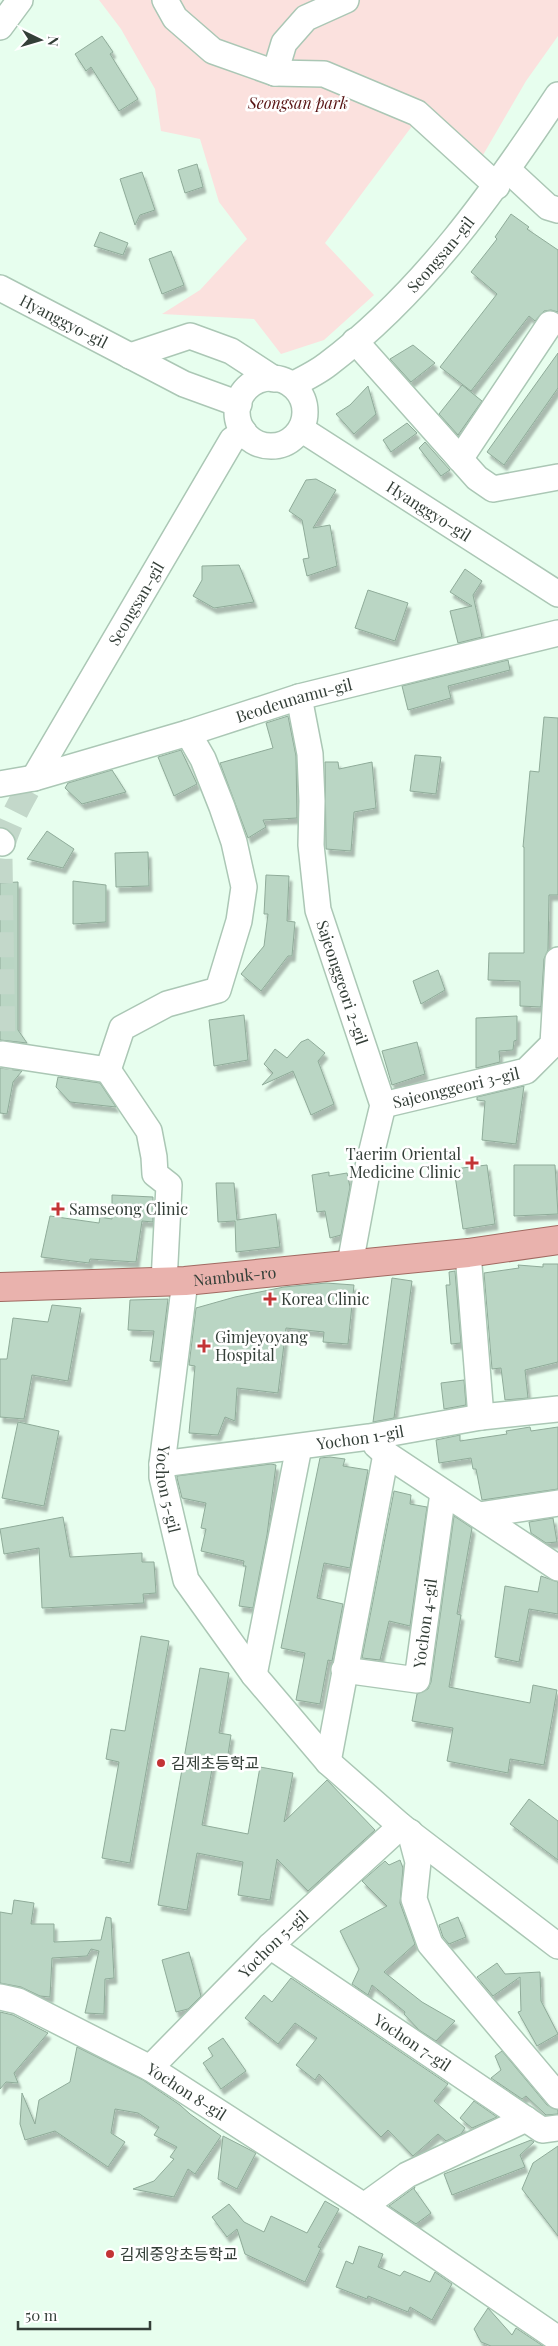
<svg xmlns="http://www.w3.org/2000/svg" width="558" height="2346" viewBox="0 0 558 2346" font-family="'Playfair Display','Noto Sans KR',serif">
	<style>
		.green { fill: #fbe1de }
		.building { fill: #bad6c4; stroke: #8fab99; filter: url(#shadow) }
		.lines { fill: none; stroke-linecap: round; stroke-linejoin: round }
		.minor-tunnel { stroke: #c3d8ca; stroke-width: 25; stroke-dasharray: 25 12; stroke-linecap: butt }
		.minor-casing { stroke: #abc7b5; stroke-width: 28 }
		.major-casing { stroke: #a16961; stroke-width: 30 }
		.minor { stroke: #fff; stroke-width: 25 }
		.major { stroke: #e9b2ad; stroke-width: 28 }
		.poi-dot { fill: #c33435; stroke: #fff; stroke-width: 2 }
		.labels { text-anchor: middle; stroke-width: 5; stroke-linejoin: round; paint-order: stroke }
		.park-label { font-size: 16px; font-style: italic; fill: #571313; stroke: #fff }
		.street-label { font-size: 16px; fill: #343f38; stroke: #fff }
		.poi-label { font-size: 16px; fill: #343f38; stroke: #fff; text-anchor: start }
	</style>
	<defs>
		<filter id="shadow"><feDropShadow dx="3" dy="5.5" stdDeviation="1" flood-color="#0004"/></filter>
	</defs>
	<rect width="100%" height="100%" fill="#e7feee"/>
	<path class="green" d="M99,0h459v36l-32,45 -43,74 -59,-45 -99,133 49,52 -50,45 -43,14 -27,-35 -92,-5 38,-24 47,-51 -28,-37 -19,-63 -39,-8 -6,-42 -34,-60z"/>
	<g class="building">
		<path d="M102,36l11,16 -3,2 28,45 -19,12 -28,-44 -5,4 -11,-17z"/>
		<path d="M197,164l6,23 -18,6 -7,-23z"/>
		<path d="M142,172l13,38 -15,5 -5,10 -15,-46z"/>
		<path d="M511,214l18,13 -2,2 31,21v62l-7,-2 -7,1 -9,10 -6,-5 -58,75 -31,-24 57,-73 -26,-22 26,-33 -2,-2z"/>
		<path d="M100,232l28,11 -5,12 -29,-9z"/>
		<path d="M171,251l13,34 -22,9 -13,-35z"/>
		<path d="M413,345l22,18 -24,19 -21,-23z"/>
		<path d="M558,353v35l-54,77 -17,-13z"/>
		<path d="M462,385l20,16 -24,34 -19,-21z"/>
		<path d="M368,386l8,28 -22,20 -18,-20 14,-9z"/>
		<path d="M407,423l10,10 -26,19 -8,-12z"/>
		<path d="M425,442l25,28 -9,6 -22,-28z"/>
		<path d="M316,479l20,11 -23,38 17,-3 7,41 -30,10 -4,-17 6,-1 -7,-38 -13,-9 17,-31z"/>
		<path d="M239,565l15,37 -40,6 -21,-12 9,-16v-14z"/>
		<path d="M465,569l17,12 -9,14 9,42 -24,6 -8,-32 22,-5 -22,-14z"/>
		<path d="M368,590l40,13 -13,38 -40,-13z"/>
		<path d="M508,660l2,10 -62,16 3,12 -43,12 -6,-24z"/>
		<path d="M288,716l8,40 1,62 -34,2 3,7 -18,11 -28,-75 53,-15 -7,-25z"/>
		<path d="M544,717l14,1v177h-9l-1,55 -4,9 -3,48 -21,-1v-25l-32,-1 1,-27h35v-106h-1l7,-76 9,1z"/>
		<path d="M181,750l16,34 -23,12 -16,-39z"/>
		<path d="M415,755l26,2 -5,37 -26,-3z"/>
		<path d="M325,762h13l1,7 33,-7 4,46 -22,4 -3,39 -25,-2z"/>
		<path d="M112,770l14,22 -44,12 -17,-16 3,-5z"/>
		<path d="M47,831l27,18 -11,19 -36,-9z"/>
		<path d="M148,852l1,34 -33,1 -1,-34z"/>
		<path d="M266,875l23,1 -2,45 8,1 -3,34h-4l-27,35 -20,-17 23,-28 4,-32h-4z"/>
		<path d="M73,881l33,4v37l-33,2z"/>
		<path d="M18,882v148l9,13 -27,-3v-157z"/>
		<path d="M438,970l7,20 -24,14 -8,-23z"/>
		<path d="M244,1015l4,45 -34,6 -5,-46z"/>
		<path d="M517,1016v24l-3,1 -1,9 -14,1 1,11 -24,6v-50z"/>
		<path d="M308,1039l17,14 -7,8 16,43 -23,11 -18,-44 -31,14 11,-12 -9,-9 11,-15 12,9 14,-16z"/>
		<path d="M417,1042l8,32 -33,11 -10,-34z"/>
		<path d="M0,1068l22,3 -9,11 -6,32 -7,-1z"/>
		<path d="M58,1077l42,6 16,24 -46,-5 -14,-15z"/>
		<path d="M524,1086l-8,58 -34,-4 3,-39 -8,-1v-3z"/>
		<path d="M487,1165l8,59 -32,5 -9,-60z"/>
		<path d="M514,1165h41l3,49 -44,2z"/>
		<path d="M329,1172v4l18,-3 3,14 -9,48 -11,3 -5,-27 -8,1 -5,-37z"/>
		<path d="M216,1183h18l3,37 39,-6 4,33 -44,5 -1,-31 -17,1z"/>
		<path d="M112,1195l41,2v25l-11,-1 -6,41 -46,-3 -1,4 -48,-6 9,-41 49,7 1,-6 12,2z"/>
		<path d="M543,1264h15v98l-33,8 3,28 -23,2 -4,-32 -9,1 -8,-96 35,-5 -1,-3 25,2z"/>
		<path d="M455,1271l6,72 -10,1 -5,-59h4l-1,-13z"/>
		<path d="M392,1278l20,3 -18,137 -21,4z"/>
		<path d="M326,1283l28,2 -6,59 -25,-2 1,-10 -38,-4 -8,65 -41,-5 -2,33 -10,-4 -7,18 -29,-2 6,-67 -6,-1 7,-57 39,-11 49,-10z"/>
		<path d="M168,1299l-8,63 -10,-1 4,-30 -26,-1 2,-30z"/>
		<path d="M52,1305l29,3 -13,73 -36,-6 -8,44 -24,-2v-58h7l6,-41 35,4z"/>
		<path d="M464,1380l2,25 -22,4 -3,-26z"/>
		<path d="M18,1422l41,9 -15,75 -42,-8z"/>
		<path d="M530,1427l1,4 27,-4v62l-76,11 -6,-31h-3l-2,-11 -32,5 -3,-23 24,-5v6l47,-7 -1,-3z"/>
		<path d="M330,1457l15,2 -2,7 25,4 -18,98 -26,-5 -7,35 26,6 -11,57 -4,-1 -8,44 -24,-4 9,-47 -24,-5 39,-190z"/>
		<path d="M271,1464l5,1 -9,70 -14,73 -14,-2 7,-40h-3l1,-5 -43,-10 5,-22 -5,-1 5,-25 -24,-5 -5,-20v-2z"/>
		<path d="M394,1491l17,4 -1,9 17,3 -17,119 -21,-5 -9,39 -18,-2z"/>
		<path d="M454,1516l18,12 -15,86 4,1 -12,72 81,16 3,-18 24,5 -13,75 -34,-6 -2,14 -61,-12 6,-33 -41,-7 5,-27 11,-5 3,-7z"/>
		<path d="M63,1517l7,40 72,-4v9h12l2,31 -13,1 1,9 -102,5 -3,-60 -35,6 -4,-25z"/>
		<path d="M553,1518l4,24 -11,1 -15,-10 -2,-11z"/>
		<path d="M541,1576l17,6v32l-29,-5 -10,53 -24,-5 10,-71 33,6z"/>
		<path d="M141,1636l28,5 -39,222 -28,-5 17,-96 -13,-3 5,-30 14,2z"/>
		<path d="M200,1668l29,5 -10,60 12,2 -4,26 -13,-3 -12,67 46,9 12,-67 33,6 -9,49 43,-42 48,50 -67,61 -31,-32 -7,41 -32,-5 5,-33 -46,-9 -10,57 -29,-5z"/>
		<path d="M529,1799l29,22v39l-48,-36z"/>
		<path d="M400,1860l3,8 -3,35 15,41 -31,28 38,30 33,19 -19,20 -17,-11 -15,-16 1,-2 -33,-27 -4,10 -16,-11 7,-15 -19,-38 47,-25 -25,-25 23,-20 4,4z"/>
		<path d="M14,1900l20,3 -3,21h23v18l47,-2 5,-23 5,1 3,60 -9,1 -1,35 -19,-1 14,-62 -8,-2 -4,7 -35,2 -2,39 -10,-1 -19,-9 -21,-4v-71l12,2z"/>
		<path d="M458,1917l8,20 -17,7 -6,-7 -4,-12z"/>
		<path d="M189,1952l12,44 -13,13 -12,3 -14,-52z"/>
		<path d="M497,1963l8,11 35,-2 1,29 17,33 -21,12 -19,-34 3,-1 -1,-34 -27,19 -16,-19z"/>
		<path d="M291,1978l157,106 -14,17 31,27 -4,6 -15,7 -8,-7 -25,22 -25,-26 -7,7 -62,-63 -4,6 -19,-15 21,-27 -22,-15 -17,21 -33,-26 19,-23 8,7z"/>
		<path d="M0,2012l13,3 35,18 -34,40 4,10 -12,-1 -6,7z"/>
		<path d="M223,2038l23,33 -25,18 -18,-26 10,-7 -5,-8z"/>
		<path d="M77,2047l66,33 37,25 10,9 31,22 -26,38 -7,-5 -14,28 -41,-8 21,-8 20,-22 -4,-2 7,-10 -23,-12 5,-8 -21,-14 -23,-4 -4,24 14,9 -17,25 -53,-36 -30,9 -5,-16 2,-31 13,31 4,-24 31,-18z"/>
		<path d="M502,2051l45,54 11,5v4l-12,1 -20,-19 -4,3 -31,-21 10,-8 -6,-14z"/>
		<path d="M474,2101l23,16 -25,11 -12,-10z"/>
		<path d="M223,2136l33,17 -19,36 -19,-10z"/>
		<path d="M531,2140l3,2 -14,13 5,12 -73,28 -8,-21z"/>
		<path d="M558,2146v90l-36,-47 11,-26z"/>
		<path d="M415,2187l-1,2 17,24 -15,11 -27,-18z"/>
		<path d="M325,2201l14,8 -21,38 3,1 -16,34 -60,-28 -8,-25 -10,8 -15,-20 17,-13 15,18 20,10 7,-16 36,17z"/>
		<path d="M359,2246l24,8 -5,13 22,9 4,-5 26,11 5,-10 17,12 -20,36 -22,-13 -2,5 -40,-16 -1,3 -31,-12 10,-26 7,3z"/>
		<path d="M488,2308l24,27 4,-7 27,18h-52l-10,-4 -7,-13z"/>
	</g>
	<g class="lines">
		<path class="minor-tunnel" d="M0,1068l3,-14 -3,-195c4,-30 20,-55 34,-81"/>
		<g class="minor-casing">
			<g id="minor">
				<path d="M165,0l10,18 38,33 62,22 49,1 93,39 80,73"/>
				<path d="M0,27l20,-27"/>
				<path d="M275,73l9,-30 22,-25 40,-18"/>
				<path d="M508,170l40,37 10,3"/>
				<path id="s1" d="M0,288l184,96 55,20"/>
				<path d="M355,341l122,137 16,11 65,-12"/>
				<path d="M130,356l60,-20 41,15 43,28"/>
				<circle cx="271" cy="412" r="34"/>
				<path id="s2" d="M292,385c12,-6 26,-13 36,-21 95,-72 165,-171 230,-269"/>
				<path id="s3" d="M301,429l257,165"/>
				<path d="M460,459l90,-135"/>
				<path id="s4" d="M299,697l11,57 2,47 -1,44 7,65 65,195 -15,62 -18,97"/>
				<path id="s5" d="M34,778l198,-338 12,-8"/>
				<path id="s6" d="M0,784l34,-6 154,-45 111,-36 259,-64"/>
				<path d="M0,841l2,2"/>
				<path d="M3,1054l105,16"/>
				<path d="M108,1070l14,-42 45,-24 51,-14 21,-69 5,-34 -10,-45 -12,-35 -19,-48 -15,-26"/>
				<path d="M108,1070l41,61 5,26 1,17 14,11 -5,97"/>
				<path id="s7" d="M383,1105l143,-34 27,-27 5,-84"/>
				<path d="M468,1253l13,164"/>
				<path id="s8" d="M185,1281l-23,183v13l24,103 68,95 74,87 73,64 157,120"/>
				<path d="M376,1445l10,9 172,114"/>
				<path id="s9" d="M162,1464l207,-27 112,-20 77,-8"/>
				<path d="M479,1515l79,-12"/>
				<path id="s10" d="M344,1670l73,10 26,-187"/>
				<path d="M254,1675l45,-228"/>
				<path d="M328,1762l58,-308"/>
				<path d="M410,1832l8,30 -4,37 16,45 128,152"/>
				<path id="s11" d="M270,1946l272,184 16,-2"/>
				<path id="s12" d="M0,1997l18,4 132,67 214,138 194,133"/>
				<path id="s13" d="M150,2068l120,-122 131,-120"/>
				<path d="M364,2206l43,-31 119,-56"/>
			</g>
		</g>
		<g class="major-casing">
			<g id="major">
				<path id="s14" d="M0,1287l185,-6 283,-28 90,-13"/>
			</g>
		</g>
		<use href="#minor" class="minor"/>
		<use href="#major" class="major"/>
	</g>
	<g class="poi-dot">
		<path d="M469.5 1155.5h5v5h5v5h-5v5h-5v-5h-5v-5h5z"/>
		<path d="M55.5 1201.5h5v5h5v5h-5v5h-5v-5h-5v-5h5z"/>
		<path d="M267.5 1291.5h5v5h5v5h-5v5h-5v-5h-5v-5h5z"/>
		<path d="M201.5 1338.5h5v5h5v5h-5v5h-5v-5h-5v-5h5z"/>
		<circle cx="161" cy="1763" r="5"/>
		<circle cx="110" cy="2254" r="5"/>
	</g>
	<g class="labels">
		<g class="park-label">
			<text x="298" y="109">Seongsan park</text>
		</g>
		<g class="street-label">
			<text dy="6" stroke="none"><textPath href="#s2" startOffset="199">Seongsan-gil</textPath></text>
			<text dy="6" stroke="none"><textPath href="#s1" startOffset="72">Hyanggyo-gil</textPath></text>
			<text dy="6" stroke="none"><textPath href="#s3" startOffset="152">Hyanggyo-gil</textPath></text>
			<text dy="6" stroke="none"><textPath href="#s5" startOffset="202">Seongsan-gil</textPath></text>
			<text dy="6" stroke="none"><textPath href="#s6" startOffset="306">Beodeunamu-gil</textPath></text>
			<text dy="6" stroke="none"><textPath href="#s4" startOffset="291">Sajeonggeori 2-gil</textPath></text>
			<text dy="6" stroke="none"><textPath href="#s7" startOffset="75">Sajeonggeori 3-gil</textPath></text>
			<text dy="6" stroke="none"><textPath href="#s14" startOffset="235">Nambuk-ro</textPath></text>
			<text dy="6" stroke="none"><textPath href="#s9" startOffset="200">Yochon 1-gil</textPath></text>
			<text dy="6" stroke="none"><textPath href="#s8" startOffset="210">Yochon 5-gil</textPath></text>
			<text dy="6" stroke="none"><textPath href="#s10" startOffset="131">Yochon 4-gil</textPath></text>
			<text dy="6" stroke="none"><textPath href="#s13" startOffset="175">Yochon 5-gil</textPath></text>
			<text dy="6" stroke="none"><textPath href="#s11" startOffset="172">Yochon 7-gil</textPath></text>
			<text dy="6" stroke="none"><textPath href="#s12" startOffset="210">Yochon 8-gil</textPath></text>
		</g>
		<g class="poi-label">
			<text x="461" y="1160" text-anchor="end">Taerim Oriental<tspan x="461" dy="18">Medicine Clinic</tspan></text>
			<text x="69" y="1215">Samseong Clinic</text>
			<text x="281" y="1305">Korea Clinic</text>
			<text x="215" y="1343">Gimjeyoyang<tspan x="215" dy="18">Hospital</tspan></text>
			<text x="171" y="1769">김제초등학교</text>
			<text x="120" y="2260">김제중앙초등학교</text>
		</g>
	</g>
	<g transform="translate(40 40) rotate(95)" stroke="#ffffff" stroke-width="4" paint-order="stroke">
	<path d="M0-4L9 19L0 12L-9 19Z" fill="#343f38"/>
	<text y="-8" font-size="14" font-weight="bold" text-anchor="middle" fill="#343f38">N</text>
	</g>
	<path d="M18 2321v8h132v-8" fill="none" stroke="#343f38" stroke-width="2.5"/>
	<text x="25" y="2321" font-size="15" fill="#343f38" stroke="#ffffff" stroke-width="4" paint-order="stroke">50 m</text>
</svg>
